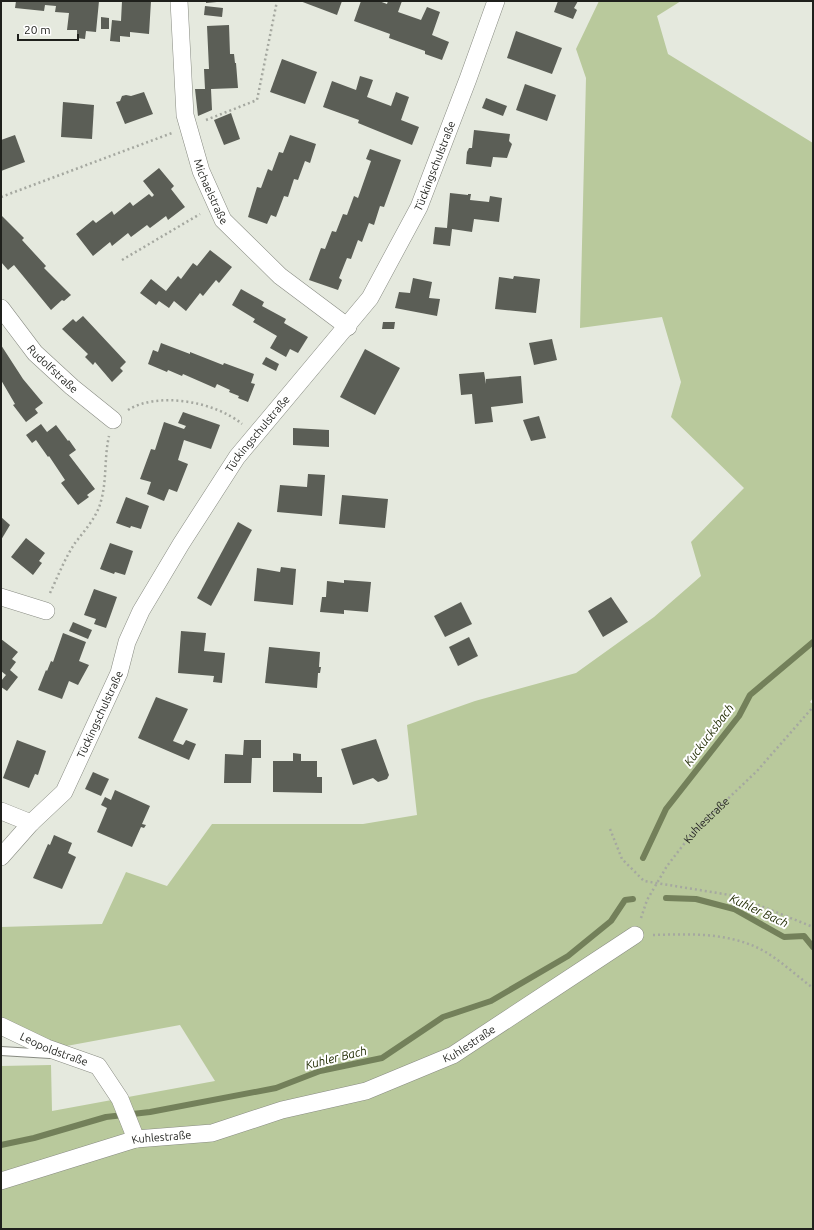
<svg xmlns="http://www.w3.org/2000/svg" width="814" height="1230" viewBox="0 0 814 1230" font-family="Ubuntu,sans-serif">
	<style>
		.green { fill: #b9c99c }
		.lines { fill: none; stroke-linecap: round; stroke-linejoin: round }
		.stream { stroke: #73805a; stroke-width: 6 }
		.building { fill: #5b5e56 }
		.service-casing { stroke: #888b82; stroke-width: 10 }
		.minor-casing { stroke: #888b82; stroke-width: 18 }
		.path { stroke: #a5a8a0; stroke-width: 2.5; stroke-dasharray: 2 3; stroke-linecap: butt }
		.service { stroke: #fff; stroke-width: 8 }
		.minor { stroke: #fff; stroke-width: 17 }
		.labels { text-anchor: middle; stroke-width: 4; stroke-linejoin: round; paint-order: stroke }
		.street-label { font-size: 11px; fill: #1f201c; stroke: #fff }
		.water-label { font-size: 12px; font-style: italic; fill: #232e05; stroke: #fff }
	</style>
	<rect width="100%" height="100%" fill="#e5e9de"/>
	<path class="green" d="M599,1h82l-24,15 11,38 145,89v555l-3,4 3,2v525h-812v-163l50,-1 1,46 163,-30 -35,-56 -119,22 -60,-27v-93l101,-3 24,-52 41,14 45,-62h151l54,-9 -10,-90 68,-24 101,-28 78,-56 47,-41 -10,-34 53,-54 -73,-71 10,-35 -19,-65 -82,11 6,-250 -10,-29z"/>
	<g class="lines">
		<g class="stream">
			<path d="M643,858l23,-49 73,-93 11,-21 63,-53"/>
			<path d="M666,898l30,1 38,10 50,28 20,-1 9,11"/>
			<path d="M1,1145l33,-7 72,-21 44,-5 126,-24 44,-17 62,-13 61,-41 48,-16 77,-45 43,-35 14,-21 8,-1"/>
		</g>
	</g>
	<g class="building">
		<path d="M16,1h83l-3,31 -10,-1 -1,8 -8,-1v-8h-10l2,-17 -14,-1 1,-6 -11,-1 -1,6 -29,-3z"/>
		<path d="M122,1h29l-2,33 -19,-2v5l-10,-1v6l-10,-1 2,-21 9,1z"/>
		<path d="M206,1h11v1l-11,1z"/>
		<path d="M300,1h42l-5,14z"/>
		<path d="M361,1h18l8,3 1,-3h14l-4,11 23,8 6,-13 13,5 -8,23 17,7 -7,18 -17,-6v-3l-36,-13 1,-4 -36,-13z"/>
		<path d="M558,1h20l-4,7 3,2 -4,9 -19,-7z"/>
		<path d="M205,6l18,2 -1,9 -18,-2z"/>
		<path d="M101,17l8,1v11h-8z"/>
		<path d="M229,25l1,29h4l1,9h1l2,25 -27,1 1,21 -14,6 -3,-27h10l-1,-20h5l-2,-43z"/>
		<path d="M516,31l46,17 -10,26 -45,-16z"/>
		<path d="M282,59l35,13 -12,32 -35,-12z"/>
		<path d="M360,76l13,4 -6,17 24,9 5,-14 13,5 -8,23 18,7 -7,18 -54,-22 1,-3 -36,-13 9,-26 24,9z"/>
		<path d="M525,84l31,11 -9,26 -31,-11z"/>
		<path d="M144,92l9,22 -28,10 -9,-22 4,-1 2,-5 4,-1 5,1z"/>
		<path d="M486,98l21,8 -4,10 -21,-8z"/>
		<path d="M63,102l31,3 -2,34 -31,-2z"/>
		<path d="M231,113l9,26 -16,6 -10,-25z"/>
		<path d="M474,130l36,4 -1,7 3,3 -5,14 -14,-1 -2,10 -25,-3 1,-12 2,-4h3z"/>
		<path d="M15,135l10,27 -24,9v-31z"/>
		<path d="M290,135l26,9 -6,19 -5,-2 -7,19 -4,-1 -6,18 -4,-1 -8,21 -5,-2 -4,9 -19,-7 9,-30 4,1 7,-19 4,2 7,-19 4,1z"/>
		<path d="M370,149l31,11 -17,47 -4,-1 -6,19 -5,-2 -7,19 -4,-2 -7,19 -4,-1 -8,20 3,2 -4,10 -29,-10 12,-32 4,1 7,-18 4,1 7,-18 4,1 7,-19 4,2 13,-37 -5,-2z"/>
		<path d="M159,168l15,18 -3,3 14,18 -17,13 -2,-4 -16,12 -3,-3 -16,12 -3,-4 -16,13 -2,-4 -17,14 -17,-22 17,-14 3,3 16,-12 2,4 16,-13 3,4 16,-12 3,3 2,-2 -11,-14z"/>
		<path d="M450,193l18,2v-1h3l-1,6 19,2 1,-6 12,2 -3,24 -25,-3 -2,13 -20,-3 -2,17 -17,-2 2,-17 12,1z"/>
		<path d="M2,216l22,22 -2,2 24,26 -2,2 27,27 -7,6 -2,-1 -11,10 -37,-45 -6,5 -7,-8v-45z"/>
		<path d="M210,250l22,17 -13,16 -3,-3 -13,16 -3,-3 -14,18 -12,-10 -5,7 -10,-7 -3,4 -16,-12 11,-14 15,12 12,-15 3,3 12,-16 4,3z"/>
		<path d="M514,276l26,3 -4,34 -41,-4 4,-32 14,2z"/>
		<path d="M413,278l19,4 -3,16 11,1 -3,17 -42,-8 4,-16 11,1z"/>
		<path d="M241,289l23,13 -2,4 24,13 -2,4 24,14 -10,16 -8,-4 -4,8 -16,-9 7,-12 -24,-14 2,-3 -23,-14z"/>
		<path d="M83,316l43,46 -6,6 3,3 -11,11 -17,-20 -2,3 -8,-8 3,-3 -26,-25 11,-10 3,3z"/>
		<path d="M383,322h12l-1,7h-12z"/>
		<path d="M552,339l5,21 -23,5 -5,-22z"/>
		<path d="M161,343l29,11v-2l33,13 1,-2 30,11 -3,9 4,1 -7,18 -10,-4 1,-2 -10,-4 1,-2 -13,-6 -2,4 -32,-14 -1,2 -14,-6 -1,2 -19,-8 5,-14 5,2z"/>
		<path d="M1,345l22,34 20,24 -8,6 3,4 -12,9 -13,-17 2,-1 -14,-24z"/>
		<path d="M365,349l35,19 -25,47 -35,-18z"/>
		<path d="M266,357l13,7 -3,7 -14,-7z"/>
		<path d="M484,372l2,12v-5l35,-3 2,27 -32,4 2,15 -18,2 -3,-30 -11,1 -2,-21z"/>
		<path d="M183,412l37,13 -9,24 -27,-9 -6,20 10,4 -11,28 -8,-3 -5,12 -17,-7 4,-12 -11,-3 11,-30 4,1 9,-28 20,7 2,-3 -8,-3z"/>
		<path d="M539,416l7,22 -15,3 -8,-21z"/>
		<path d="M41,424l6,8 9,-7 12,16 1,-1 7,10 -7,5 26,34 -8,6 2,2 -11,8 -17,-22 4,-3 -16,-24 -1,1 -12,-17 -4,3 -6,-8z"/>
		<path d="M293,428l36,2v17l-36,-2z"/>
		<path d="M308,474l17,1 -3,41 -45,-4 3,-27 27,2z"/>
		<path d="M342,495l46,4 -3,29 -46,-4z"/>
		<path d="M126,497l23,9 -8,23 -10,-3 -1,2 -14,-5z"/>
		<path d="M1,517l9,8 -9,15z"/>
		<path d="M238,522l14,8 -41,76 -14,-8z"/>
		<path d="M26,538l19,15 -6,8 3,2 -9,12 -22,-18z"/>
		<path d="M110,543l23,8 -8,24 -10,-3 -1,2 -14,-5z"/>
		<path d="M281,567l15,2 -3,36 -39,-4 3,-33 23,4z"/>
		<path d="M344,580l27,2 -3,30 -24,-2v4l-24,-2 2,-15h4l1,-16 17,2z"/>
		<path d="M94,589l23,8 -11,31 -12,-4 2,-5 -12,-4z"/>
		<path d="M611,597l17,25 -25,15 -15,-26z"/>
		<path d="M461,602l11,22 -27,13 -11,-21z"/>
		<path d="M73,622l19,8 -4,9 -19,-8z"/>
		<path d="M181,631l25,2 -2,18 21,2 -3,30 -9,-1 1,-6 -36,-3z"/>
		<path d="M63,633l23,9 -7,19 10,4 -11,20 -9,-4 -7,18 -24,-9 8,-20 1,1 4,-10 2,1z"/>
		<path d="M469,637l9,19 -20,10 -9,-19z"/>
		<path d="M1,639l17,13 -6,7 4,3 -6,8 8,7 -11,14 -6,-4v-6l5,-6 -5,-4z"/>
		<path d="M269,647l51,5 -1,15h2l-1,6h-2l-1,15 -52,-5z"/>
		<path d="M156,697l32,12 -15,32 10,4 3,-5 10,4 -7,16 -51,-22z"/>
		<path d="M376,739l13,36 -2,4 -9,3 -5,-4 -20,7 -12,-36z"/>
		<path d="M17,740l29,11 -8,24 -3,-1 -6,14 -26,-10z"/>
		<path d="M244,740h17v18h-9l-1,25h-27l1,-29 18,1z"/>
		<path d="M293,753l8,1v7h16v16h5v16l-49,-1v-31h20z"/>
		<path d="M93,772l16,7 -8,17 -16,-7z"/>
		<path d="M115,790l35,16 -8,18 4,1 -2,3 -3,-1 -9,20 -35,-15 10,-24 -6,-3 4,-8 6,3z"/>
		<path d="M54,835l18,8 -4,10 8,4 -14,32 -29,-11 15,-34 2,1z"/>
	</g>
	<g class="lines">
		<g class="service-casing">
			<path id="service" d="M1,1051l49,3"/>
		</g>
		<g class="minor-casing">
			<g id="minor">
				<path id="s2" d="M179,1l6,114 16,56 22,49 57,56 68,51"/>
				<path id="s3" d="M1,308l34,45 37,34 41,33"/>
				<path d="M1,597l45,14"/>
				<path d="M1,811l30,12"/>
				<path id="s4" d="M1,857l30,-34 33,-31 55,-119 8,-31 14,-31 40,-67 56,-87 133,-159 49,-91 49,-128 28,-78"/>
				<path id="s5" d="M1,1026l46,22 51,18 22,33 16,40"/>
				<path id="s6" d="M1,1181l135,-42 76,-6 70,-23 84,-19 87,-36 182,-120"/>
			</g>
		</g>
		<g class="path">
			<path d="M206,120l51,-20 20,-99"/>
			<path d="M1,197l171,-64"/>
			<path d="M122,260l78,-46"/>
			<path d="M128,410c30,-19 88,-8 114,14"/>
			<path d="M50,593c8,-17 15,-35 25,-50 10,-13 22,-26 26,-42 6,-21 3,-43 8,-65"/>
			<path d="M610,829l12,30 22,22 92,15 77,31"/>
			<path id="s1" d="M641,918l6,-18 20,-34 27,-35 63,-60 56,-64"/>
			<path d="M653,935c38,-1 76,-3 111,16 17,10 33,25 49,37"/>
		</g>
		<use href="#service" class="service"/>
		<use href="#minor" class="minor"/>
	</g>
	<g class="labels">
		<g class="street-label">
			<text dy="4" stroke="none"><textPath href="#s4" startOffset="824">Tückingschulstraße</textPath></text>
			<text dy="4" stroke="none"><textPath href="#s2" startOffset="195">Michaelstraße</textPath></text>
			<text dy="4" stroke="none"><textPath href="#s3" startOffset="80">Rudolfstraße</textPath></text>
			<text dy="4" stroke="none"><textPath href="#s4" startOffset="500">Tückingschulstraße</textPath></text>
			<text dy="4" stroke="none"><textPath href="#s4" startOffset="176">Tückingschulstraße</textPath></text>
			<text dy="4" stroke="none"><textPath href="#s1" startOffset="119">Kuhlestraße</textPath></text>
			<text dy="4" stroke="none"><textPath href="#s6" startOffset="491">Kuhlestraße</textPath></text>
			<text dy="4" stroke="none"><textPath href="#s5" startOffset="58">Leopoldstraße</textPath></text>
			<text dy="4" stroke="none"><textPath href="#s6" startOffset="167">Kuhlestraße</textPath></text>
		</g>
		<g class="water-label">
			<text transform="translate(709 735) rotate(-53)" y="4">Kuckucksbach</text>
			<text transform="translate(759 911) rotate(25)" y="4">Kuhler Bach</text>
			<text transform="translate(336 1058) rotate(-14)" y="4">Kuhler Bach</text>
		</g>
	</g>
	<rect width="814" height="1230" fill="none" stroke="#1f201c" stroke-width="4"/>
	<path d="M18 34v6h60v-6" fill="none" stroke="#1f201c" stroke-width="2"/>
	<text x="24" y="34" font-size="12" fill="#1f201c" stroke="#ffffff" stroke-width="3" paint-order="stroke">20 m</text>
</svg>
